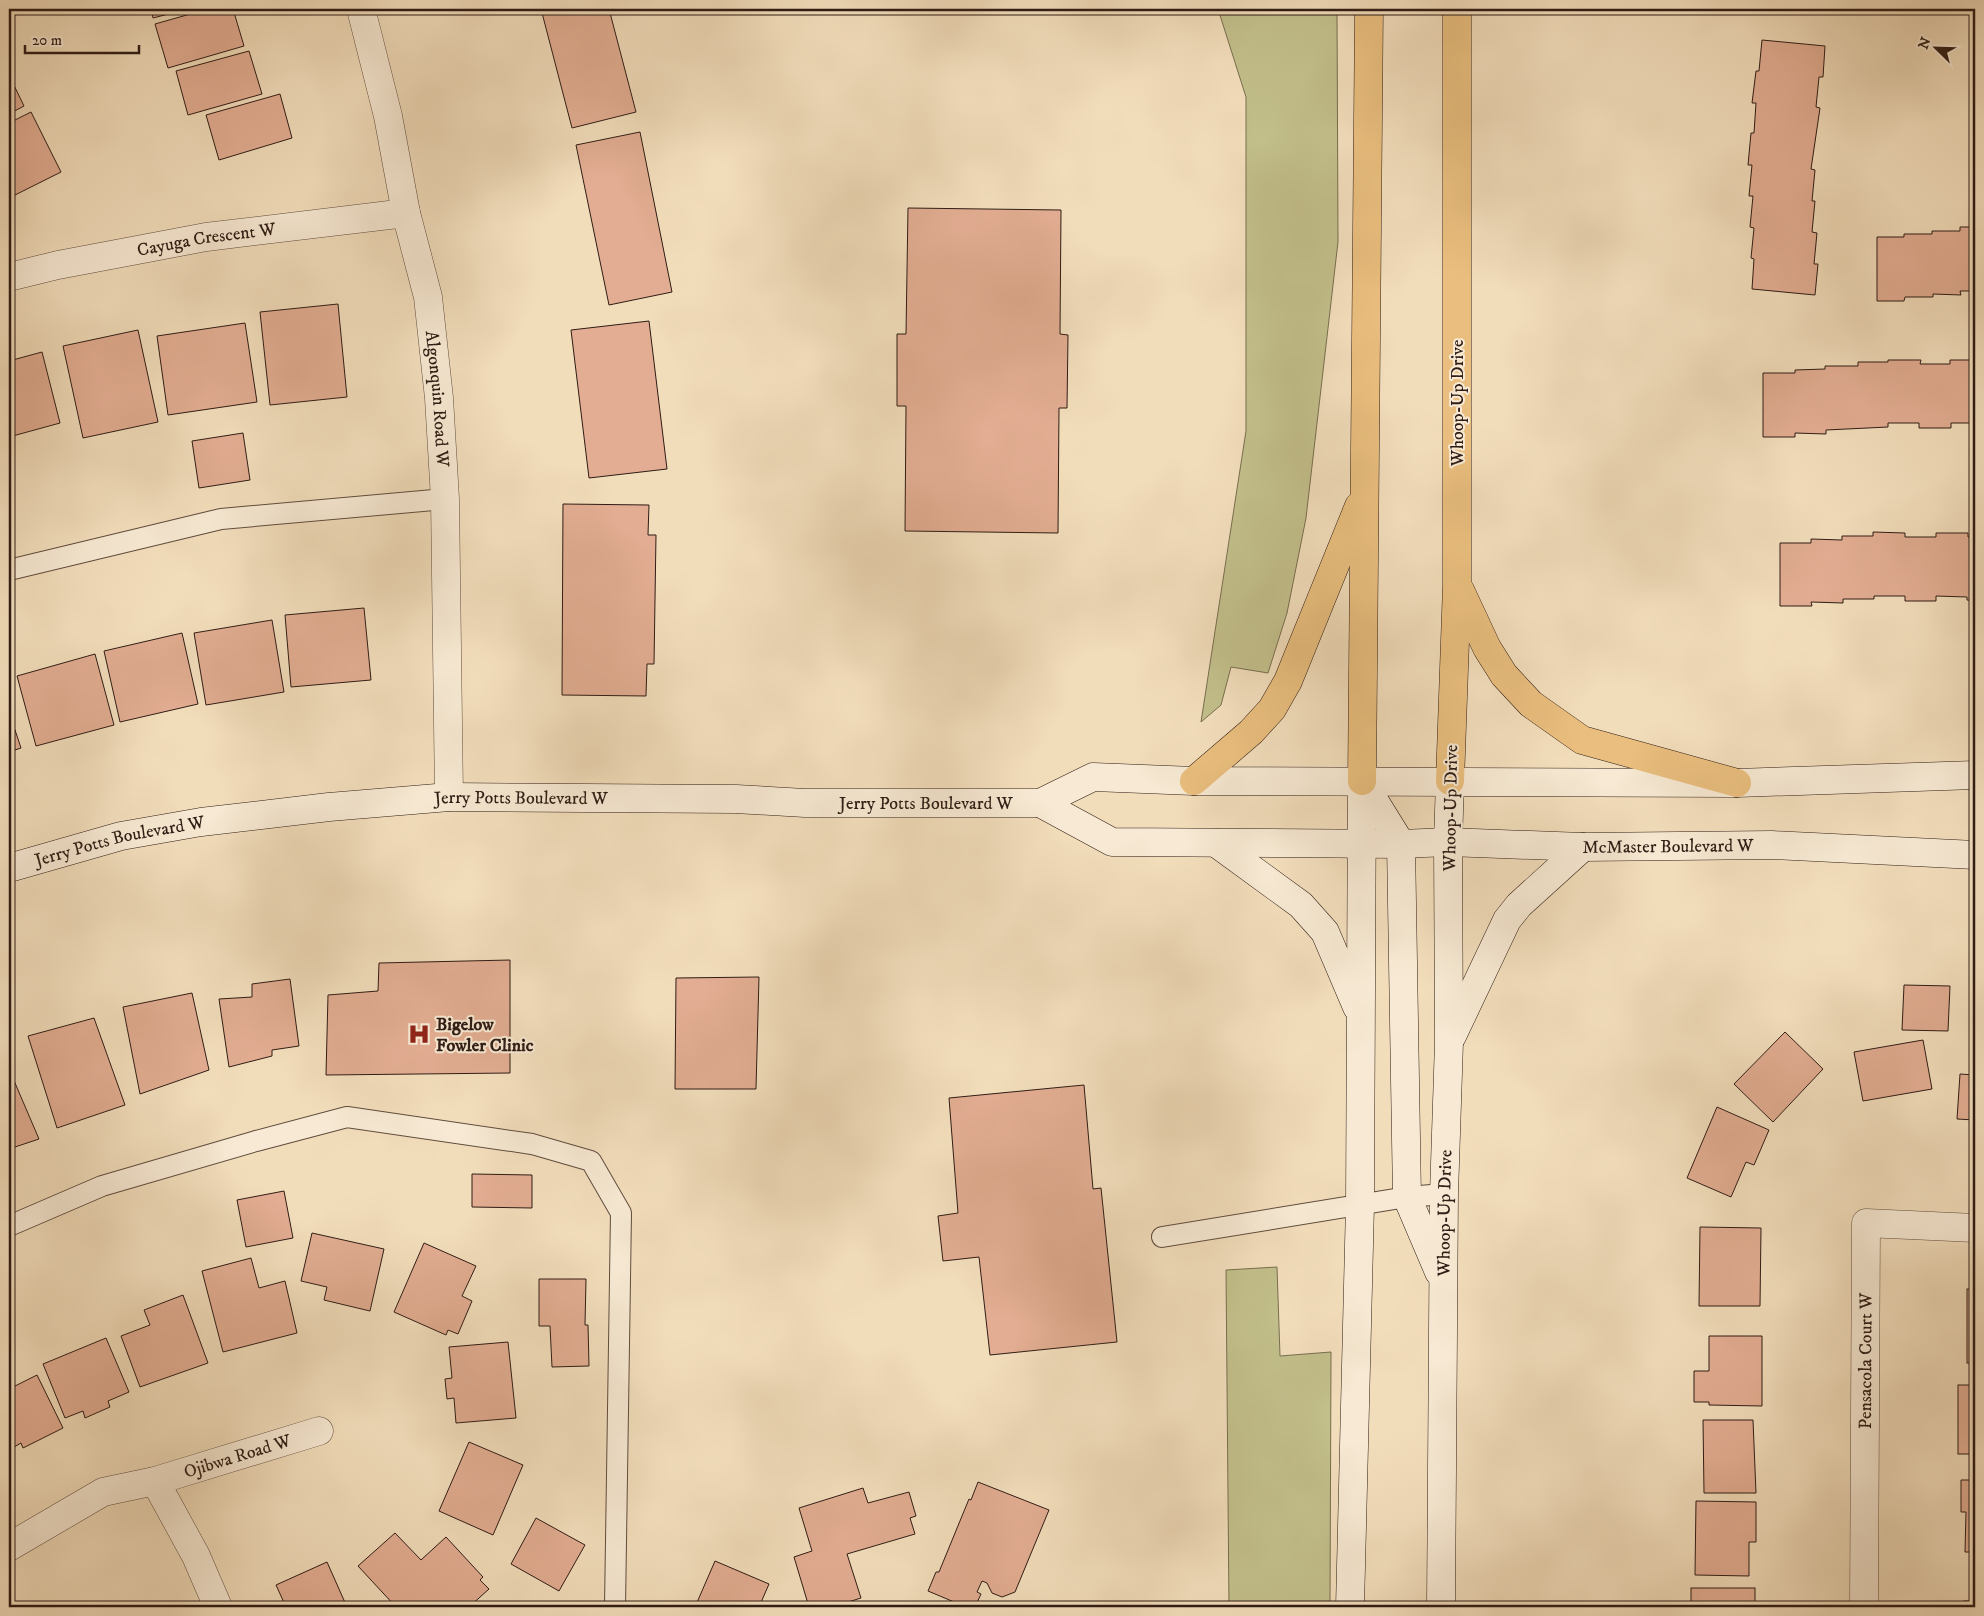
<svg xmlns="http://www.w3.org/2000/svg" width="1984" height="1616" viewBox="0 0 1984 1616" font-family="'IM FELL DW Pica',serif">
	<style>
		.green { fill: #c2bf8b; stroke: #786e50 }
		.building { fill: #e2ad92; stroke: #2f1c15 }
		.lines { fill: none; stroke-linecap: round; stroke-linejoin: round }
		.lane-casing { stroke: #604c3e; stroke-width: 22 }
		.street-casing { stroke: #604c3e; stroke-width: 29 }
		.secondary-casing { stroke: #2f1c15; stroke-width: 29 }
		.highway-casing { stroke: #2f1c15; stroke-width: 29 }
		.lane { stroke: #f7e9d3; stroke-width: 20 }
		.street { stroke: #f7e9d3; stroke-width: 28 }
		.secondary { stroke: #f7e9d3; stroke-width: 28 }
		.highway { stroke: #e9be7e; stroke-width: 28 }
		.labels { text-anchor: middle; stroke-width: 4; stroke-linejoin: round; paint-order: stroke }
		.street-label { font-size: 18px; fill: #2f1c15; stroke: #f7e9d3 }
		.poi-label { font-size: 18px; font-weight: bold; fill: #2f1c15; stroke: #f7e9d3; text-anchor: start }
	</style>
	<rect width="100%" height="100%" fill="#f2ddbb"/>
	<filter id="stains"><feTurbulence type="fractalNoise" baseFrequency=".004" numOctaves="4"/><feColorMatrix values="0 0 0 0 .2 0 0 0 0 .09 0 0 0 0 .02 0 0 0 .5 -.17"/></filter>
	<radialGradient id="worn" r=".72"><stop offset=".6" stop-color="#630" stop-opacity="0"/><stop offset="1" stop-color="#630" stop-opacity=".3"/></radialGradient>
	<g class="green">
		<path d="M1218,9h119l1,233 -32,276 -19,95 -19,60 -37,-6 -10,38 -20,17 45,-291v-334z"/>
		<path d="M1277,1267l3,89 51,-4 -1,255h-101l-3,-337z"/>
	</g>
	<g class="building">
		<path d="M151,9h37l-35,9z"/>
		<path d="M208,9h25l11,37 -76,22 -13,-44z"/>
		<path d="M541,9h68l27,103 -64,16z"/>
		<path d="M1762,40l63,6 -2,31h-4l-3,30 4,1 -9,61 4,1 -3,31h3l-3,31 5,1 -3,31h4l-3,31 -63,-6 2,-30 -3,-1 3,-30 -4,-1 3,-31h-4l3,-31h-4l3,-32h3l2,-30h-4l4,-32h3z"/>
		<path d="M249,51l13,43 -74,21 -12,-44z"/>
		<path d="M9,75l15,31 -15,8z"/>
		<path d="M280,94l12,44 -73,22 -13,-45z"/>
		<path d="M31,112l30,60 -50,25 -2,-4v-70z"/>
		<path d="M640,132l32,160 -63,13 -33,-160z"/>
		<path d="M908,208l153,2 -1,124 8,1 -1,73h-8l-1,125 -153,-2 1,-125h-9v-72h9z"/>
		<path d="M1960,227h15v64h-15l1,4 -28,-1v3h-28l-1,4h-27v-64h27v-3h28v-3h28z"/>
		<path d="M338,304l9,93 -77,8 -10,-93z"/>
		<path d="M649,321l18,148 -78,9 -18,-148z"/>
		<path d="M245,323l12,79 -89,13 -11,-79z"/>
		<path d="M138,330l20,92 -75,16 -20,-92z"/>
		<path d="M42,352l18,71 -51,14v-76z"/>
		<path d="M1888,360h33l-1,4h30v-4h25v63h-24v5h-32v-5h-31v4l-62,3v4l-31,-1v4h-32v-64h32v-3l30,-1v-3h33v-4h30z"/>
		<path d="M243,433l7,47 -51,8 -7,-47z"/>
		<path d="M563,504l86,1 -1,30h8l-2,129h-7l-1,32 -84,-1z"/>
		<path d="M1873,532l32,1v4h31v-4h32v4h7v64l-8,-1v-3l-31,-1v5h-31v-5h-31v3h-31v4l-32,-1 1,4h-32v-63h31v-4l31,1v-4h31z"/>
		<path d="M364,608l7,72 -80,7 -6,-72z"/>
		<path d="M272,620l12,72 -78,13 -12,-72z"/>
		<path d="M182,633l16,71 -78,18 -16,-71z"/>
		<path d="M95,654l19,71 -78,21 -19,-70z"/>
		<path d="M9,712l12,36 -12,4z"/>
		<path d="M510,960v113l-184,2 2,-80 50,-4 1,-28z"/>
		<path d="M759,977l-3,112h-81l1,-111z"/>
		<path d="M290,979l9,67 -27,4v6l-43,11 -10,-68 33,-2v-13z"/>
		<path d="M1904,985l46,1 -2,45 -46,-1z"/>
		<path d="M192,993l17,77 -69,24 -17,-87z"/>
		<path d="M94,1018l31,87 -68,23 -29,-92z"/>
		<path d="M1785,1032l38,37 -50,53 -39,-38z"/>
		<path d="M1923,1040l9,49 -69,12 -9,-49z"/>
		<path d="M9,1069l30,70 -30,10z"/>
		<path d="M1960,1074l15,1v49v-4l-18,-1z"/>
		<path d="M1084,1085l9,104 8,-1 16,154 -127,13 -11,-98 -36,4 -5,-45 20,-3 -9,-115z"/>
		<path d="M1717,1107l52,23 -15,35 -8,-3 -15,35 -44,-19z"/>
		<path d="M472,1174l60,1v33l-60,-1z"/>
		<path d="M284,1191l9,47 -47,9 -9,-47z"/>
		<path d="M1700,1227l61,1 -1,78h-61z"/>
		<path d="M312,1233l72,16 -14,62 -46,-11 3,-13 -26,-6z"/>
		<path d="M424,1243l52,23 -14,30 10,5 -14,33 -10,-4 -2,5 -52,-23z"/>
		<path d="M251,1258l8,30 26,-7 12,52 -74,19 -21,-81z"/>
		<path d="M539,1279h47l-1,46h3l1,41 -37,1 -2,-41h-11z"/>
		<rect x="1967" y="1289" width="8" height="74"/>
		<path d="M183,1295l25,68 -68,24 -19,-51 29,-11 -6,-15z"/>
		<path d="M1709,1336h53v70l-53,-1v-3h-15v-31h15z"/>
		<path d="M106,1338l23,54 -21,9 2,6 -25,11 -2,-7 -18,7 -22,-54z"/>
		<path d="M508,1342l8,76 -60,5 -2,-25 -7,1 -2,-20 7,-1 -3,-31z"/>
		<path d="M37,1375l26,53 -40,20 -2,-5 -12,7v-61z"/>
		<rect x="1958" y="1385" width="17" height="69"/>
		<path d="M1703,1420h50l3,73h-52z"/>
		<path d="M469,1442l54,23 -30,70 -54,-24z"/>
		<path d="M1961,1480h14v72h-10l1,-40h-5z"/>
		<path d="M978,1482l71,28 -34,82 -13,5 -10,-4 -5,-10 -5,-2 -5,11 4,2 -6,13h-9l-38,-16 8,-19h3l30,-73 2,1z"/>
		<path d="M863,1488l5,15 41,-11 7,24 -6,2 5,16 -68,20 14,44 -29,9h-23l-15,-50 18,-6 -13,-43z"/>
		<path d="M1696,1501l60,1v40h-7v34l-54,-1z"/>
		<path d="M536,1518l49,27 -26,46 -48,-27z"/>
		<path d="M395,1533l26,27 25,-23 37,40 -3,3 9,9 -20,18h-12l-4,-4 -5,4h-52l-38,-41z"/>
		<path d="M715,1561l54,23 -10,23h-64z"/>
		<path d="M327,1562l20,45h-61l-10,-22z"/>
		<rect x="1691" y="1588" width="64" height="19"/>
		<rect x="1964" y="1601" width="11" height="6"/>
	</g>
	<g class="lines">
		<g class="lane-casing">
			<g id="lane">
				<path d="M9,570l212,-51 224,-20"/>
				<path d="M9,1226l93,-40 154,-45 91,-24 185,27 59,17 30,52 -6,394"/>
				<path d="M1162,1237l245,-40 37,-3"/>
			</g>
		</g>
		<g class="street-casing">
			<g id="street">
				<path id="s1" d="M361,9l27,107 18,97 22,84 11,101 6,101 4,298"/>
				<path id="s2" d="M9,277l49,-12 148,-28 200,-24"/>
				<path d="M155,1481l41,75 22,51"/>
				<path id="s3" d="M9,1547l94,-55 52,-11 164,-50"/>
				<path id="s4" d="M1864,1607l2,-384 109,5"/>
			</g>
		</g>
		<g class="secondary-casing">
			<g id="secondary">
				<path d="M1362,781l39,63 6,353 32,75"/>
				<path id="s5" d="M1040,803l72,39 289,2 47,-2 135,5 189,-2 203,10"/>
				<path d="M1216,843l85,62 24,27 32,75"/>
				<path id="s6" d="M9,868l112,-32 80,-14 128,-15 120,-10 287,2 69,4h235l53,-26 101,4 543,2 238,-8"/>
				<path d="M1452,1036l55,-116 12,-15 64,-58"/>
				<path d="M1350,1607l10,-402 2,-424"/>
				<path id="s7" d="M1441,1607l3,-413 5,-152 -1,-200 2,-61"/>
			</g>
		</g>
		<g class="highway-casing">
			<g id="highway">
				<path d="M1460,590l27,58 17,27 27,29 51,36 155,43"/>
				<path d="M1194,781l57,-49 21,-23 16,-28 71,-175"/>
				<path d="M1362,781l7,-772"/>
				<path d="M1450,781l7,-196v-576"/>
			</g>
		</g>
		<use href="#lane" class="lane"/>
		<use href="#street" class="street"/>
		<use href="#secondary" class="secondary"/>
		<use href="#highway" class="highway"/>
	</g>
	<defs>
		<g id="hospital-bare" transform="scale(1.725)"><path d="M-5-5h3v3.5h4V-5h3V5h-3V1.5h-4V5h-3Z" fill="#8f2418" stroke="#f7e9d3" stroke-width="2.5" paint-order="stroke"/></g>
	</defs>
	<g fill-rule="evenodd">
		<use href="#hospital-bare" x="419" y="1034"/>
	</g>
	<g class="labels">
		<g class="street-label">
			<text dy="6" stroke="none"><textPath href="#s2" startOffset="201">Cayuga Crescent W</textPath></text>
			<text dy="6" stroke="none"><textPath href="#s1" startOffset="398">Algonquin Road W</textPath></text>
			<text transform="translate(1457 403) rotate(-90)" y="6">Whoop-Up Drive</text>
			<text dy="6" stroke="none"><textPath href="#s6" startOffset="519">Jerry Potts Boulevard W</textPath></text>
			<text dy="6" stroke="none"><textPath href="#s6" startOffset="924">Jerry Potts Boulevard W</textPath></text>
			<text transform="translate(1450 808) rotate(-89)" y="6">Whoop-Up Drive</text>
			<text dy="6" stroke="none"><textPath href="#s6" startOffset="114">Jerry Potts Boulevard W</textPath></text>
			<text dy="6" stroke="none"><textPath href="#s5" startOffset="638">McMaster Boulevard W</textPath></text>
			<text dy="6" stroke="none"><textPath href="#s7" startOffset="394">Whoop-Up Drive</textPath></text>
			<text dy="6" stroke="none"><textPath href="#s4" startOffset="246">Pensacola Court W</textPath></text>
			<text dy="6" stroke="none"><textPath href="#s3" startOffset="248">Ojibwa Road W</textPath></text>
		</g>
		<g class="poi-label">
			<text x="436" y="1030">Bigelow<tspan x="436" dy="21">Fowler Clinic</tspan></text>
		</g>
	</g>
	<rect width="1984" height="1616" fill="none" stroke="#f2ddbb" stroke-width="30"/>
	<rect x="10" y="10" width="1964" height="1596" fill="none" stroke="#2f1c15" stroke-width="2.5"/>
	<rect x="15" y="15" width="1954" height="1586" fill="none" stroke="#2f1c15"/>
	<g transform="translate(1936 48) rotate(293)" stroke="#f7e9d3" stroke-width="4" paint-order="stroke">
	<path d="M0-4L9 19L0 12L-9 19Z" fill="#2f1c15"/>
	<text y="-8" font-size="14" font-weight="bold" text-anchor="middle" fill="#2f1c15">N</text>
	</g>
	<path d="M25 45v8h114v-8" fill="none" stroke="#2f1c15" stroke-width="2.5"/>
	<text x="32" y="45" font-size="15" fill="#2f1c15" stroke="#f7e9d3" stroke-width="4" paint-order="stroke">20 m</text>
	<rect width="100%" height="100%" filter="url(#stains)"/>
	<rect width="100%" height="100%" fill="url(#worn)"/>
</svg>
